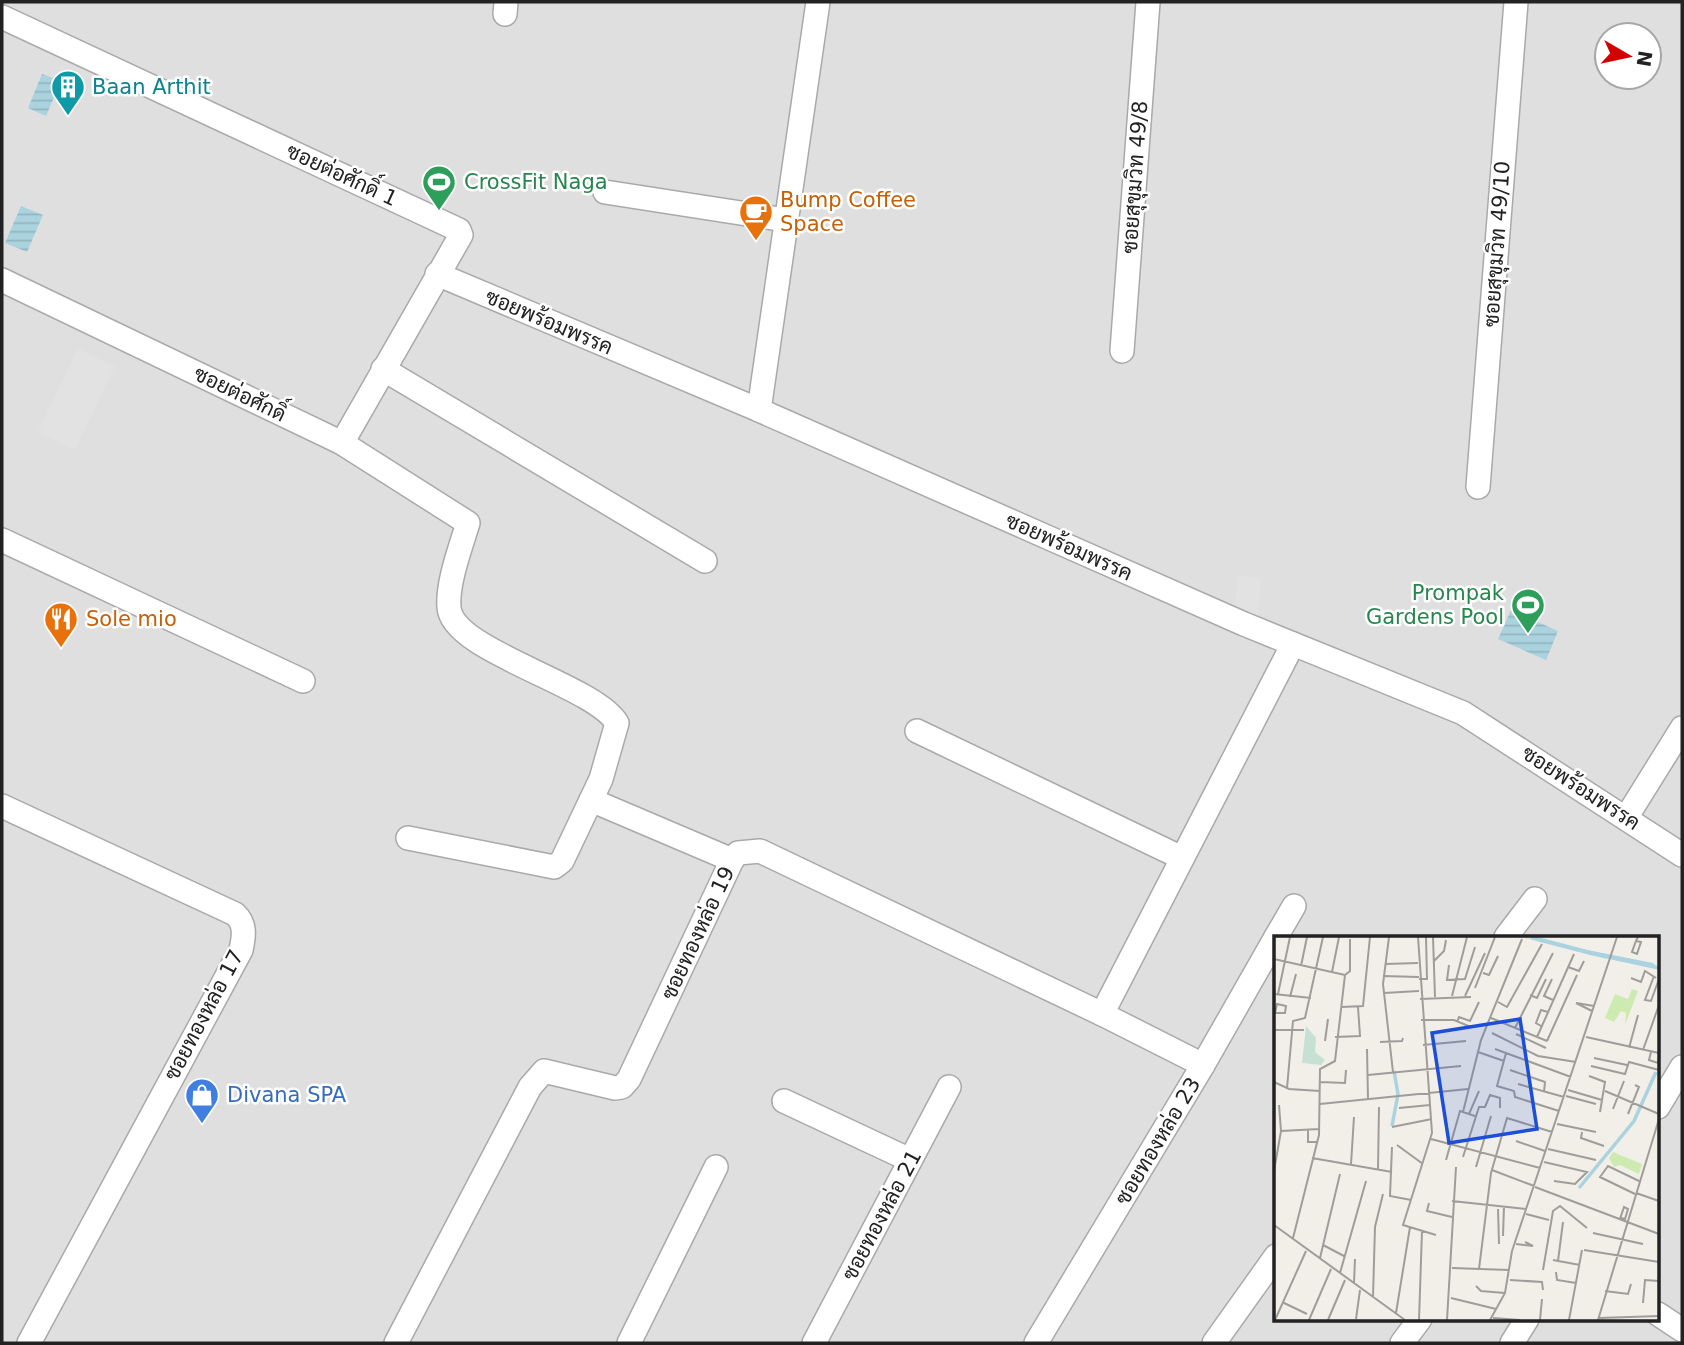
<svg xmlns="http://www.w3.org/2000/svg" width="1684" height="1345" viewBox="0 0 1684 1345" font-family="'DejaVu Sans',Sarabun,sans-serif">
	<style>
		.residential { fill: #e0dfdf; fill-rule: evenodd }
		.parking { fill: #e2e2e2 }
		.water { fill: url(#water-rules) }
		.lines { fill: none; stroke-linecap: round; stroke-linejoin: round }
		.minor-casing { stroke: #a9a9a9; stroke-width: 26 }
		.minor { stroke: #fff; stroke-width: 23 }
		.labels { text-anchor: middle; stroke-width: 5; stroke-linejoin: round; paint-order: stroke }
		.culture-label { font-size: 21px; fill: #0d838f; stroke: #fff; text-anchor: start }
		.street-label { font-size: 21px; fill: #222; stroke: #fff }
		.leisure-label { font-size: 21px; fill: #27864d; stroke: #fff; text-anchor: start }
		.food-label { font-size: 21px; fill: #c56008; stroke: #fff; text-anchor: start }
		.shop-label { font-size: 21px; fill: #366cbe; stroke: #fff; text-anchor: start }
		.inset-river { fill: none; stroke: #aad3df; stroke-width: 3.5 }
		.inset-road { fill: none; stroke: #9f9d99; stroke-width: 2 }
		.view { fill: #1d4ed8; fill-opacity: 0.15; stroke: #1d4ed8; stroke-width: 3.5 }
		.inset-edge { fill: none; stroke: #222; stroke-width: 3.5 }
	</style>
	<defs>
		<pattern id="water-rules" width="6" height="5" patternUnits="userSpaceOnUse" patternTransform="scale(1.75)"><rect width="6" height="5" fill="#aad3df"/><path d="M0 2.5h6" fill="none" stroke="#92b5bf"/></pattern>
	</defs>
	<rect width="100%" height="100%" fill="#f2efe9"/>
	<path class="residential" d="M2,2h1680v1341h-1680zM1607,35h42v42h-42zM1276,937h382v382h-382z"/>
	<g class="parking">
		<path d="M78,348l37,18 -40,84 -37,-18z"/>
		<path d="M1238,575l23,3 -3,39 -23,-11z"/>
	</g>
	<g class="water">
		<path d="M42,74l19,7 -15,35 -18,-8z"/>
		<path d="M21,206l22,9 -16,37 -22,-9z"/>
		<path d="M1511,610l47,21 -12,29 -48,-21z"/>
	</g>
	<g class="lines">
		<g class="minor-casing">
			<g id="minor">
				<path d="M505,14l1,-12"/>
				<path d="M2,17l457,213 2,5 -119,208"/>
				<path d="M605,192l181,28"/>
				<path d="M437,274l322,136 485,214 219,89 219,142"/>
				<path d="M2,280l340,163 126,80c-7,23 -21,60 -19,84 2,44 144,77 168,116l-16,56 -39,82 -8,6 -146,-29"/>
				<path d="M1122,351l26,-349"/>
				<path d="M383,369l322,192"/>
				<path d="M759,410l59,-408"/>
				<path d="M1478,487l38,-485"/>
				<path d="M2,540l301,141"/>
				<path d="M917,731l265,127"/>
				<path d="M591,800l141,60"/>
				<path d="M2,806l233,108c11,10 9,22 6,36l-212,393"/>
				<path d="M1626,818l56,-90"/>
				<path d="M1276,937l18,-31"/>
				<path d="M1506,937l29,-38"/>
				<path d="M1102,1014l191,-370"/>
				<path d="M784,1101l126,59"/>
				<path d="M1658,1107l24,-40"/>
				<path d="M1658,1314l24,16"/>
				<path d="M396,1343l134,-256 14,-16 71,17 7,-1 7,-8 103,-219 6,-7 22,-2 342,163 101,51"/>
				<path d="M629,1343l87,-176"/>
				<path d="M814,1343l135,-256"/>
				<path d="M1036,1343l167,-278 73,-128"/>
				<path d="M1214,1343l62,-87"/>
				<path d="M1402,1343l18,-24"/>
				<path d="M1512,1343l15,-24"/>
			</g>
		</g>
		<use href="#minor" class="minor"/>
	</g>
	<defs>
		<g id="building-pin" transform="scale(1.75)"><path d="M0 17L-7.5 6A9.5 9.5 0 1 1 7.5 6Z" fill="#0f9aa8" stroke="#fff"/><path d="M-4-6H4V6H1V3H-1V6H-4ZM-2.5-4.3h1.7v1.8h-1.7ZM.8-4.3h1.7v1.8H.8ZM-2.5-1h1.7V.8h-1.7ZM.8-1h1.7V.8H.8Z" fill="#fff"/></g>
		<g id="stadium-pin" transform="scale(1.75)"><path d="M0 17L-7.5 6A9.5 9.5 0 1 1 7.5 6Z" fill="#2e9e5b" stroke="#fff"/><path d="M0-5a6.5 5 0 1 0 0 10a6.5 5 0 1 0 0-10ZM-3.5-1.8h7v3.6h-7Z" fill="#fff"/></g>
		<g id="cafe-pin" transform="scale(1.75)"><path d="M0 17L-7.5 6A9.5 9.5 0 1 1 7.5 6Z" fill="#e8710a" stroke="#fff"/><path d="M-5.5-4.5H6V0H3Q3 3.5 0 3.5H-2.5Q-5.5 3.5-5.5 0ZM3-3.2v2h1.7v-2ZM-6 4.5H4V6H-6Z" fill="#fff"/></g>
		<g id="restaurant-pin" transform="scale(1.75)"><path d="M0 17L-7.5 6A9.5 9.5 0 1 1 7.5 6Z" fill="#e8710a" stroke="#fff"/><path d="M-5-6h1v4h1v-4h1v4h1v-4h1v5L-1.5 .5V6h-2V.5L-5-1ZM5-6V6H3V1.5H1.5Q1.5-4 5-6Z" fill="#fff"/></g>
		<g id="shop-pin" transform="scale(1.75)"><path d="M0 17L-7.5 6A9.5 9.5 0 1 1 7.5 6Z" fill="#3f7fe0" stroke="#fff"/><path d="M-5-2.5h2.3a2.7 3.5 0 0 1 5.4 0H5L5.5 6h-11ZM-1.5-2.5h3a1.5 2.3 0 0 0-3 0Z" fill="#fff"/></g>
	</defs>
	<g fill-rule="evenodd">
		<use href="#building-pin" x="68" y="87"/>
		<use href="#stadium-pin" x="439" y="182"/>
		<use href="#cafe-pin" x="756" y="212"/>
		<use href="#stadium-pin" x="1528" y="605"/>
		<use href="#restaurant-pin" x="61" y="619"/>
		<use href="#shop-pin" x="202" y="1095"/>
	</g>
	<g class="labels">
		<g class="culture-label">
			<text x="92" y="94">Baan Arthit</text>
		</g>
		<g class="street-label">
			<text transform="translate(342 175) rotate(25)" y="7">ซอยต่อศักดิ์ 1</text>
			<text transform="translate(1135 177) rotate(-86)" y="7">ซอยสุขุมวิท 49/8</text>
			<text transform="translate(1497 244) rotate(-86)" y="7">ซอยสุขุมวิท 49/10</text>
			<text transform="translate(549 322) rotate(23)" y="7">ซอยพร้อมพรรค</text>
			<text transform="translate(240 394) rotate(26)" y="7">ซอยต่อศักดิ์</text>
			<text transform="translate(1069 547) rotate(24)" y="7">ซอยพร้อมพรรค</text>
			<text transform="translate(1581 788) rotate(33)" y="7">ซอยพร้อมพรรค</text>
			<text transform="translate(698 933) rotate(-65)" y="7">ซอยทองหล่อ 19</text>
			<text transform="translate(204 1015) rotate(-62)" y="7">ซอยทองหล่อ 17</text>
			<text transform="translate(1158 1141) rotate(-59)" y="7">ซอยทองหล่อ 23</text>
			<text transform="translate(882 1215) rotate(-62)" y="7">ซอยทองหล่อ 21</text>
		</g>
		<g class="leisure-label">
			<text x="464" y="189">CrossFit Naga</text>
			<text x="1504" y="600" text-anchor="end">Prompak<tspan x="1504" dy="24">Gardens Pool</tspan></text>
		</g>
		<g class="food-label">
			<text x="780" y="207">Bump Coffee<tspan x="780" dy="24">Space</tspan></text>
			<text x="86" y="626">Sole mio</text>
		</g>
		<g class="shop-label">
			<text x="227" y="1102">Divana SPA</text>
		</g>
	</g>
	<g transform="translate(1274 936)">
		<rect width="385" height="385" fill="#f2efe9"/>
		<path d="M358,53l6,2 -13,34 1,-12 -5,-2 -7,11 -9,-4 10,-24 13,5zM339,216l29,12 -3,10 -19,-9 -6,2 -5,-9z" fill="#cdebb0"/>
		<path d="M32,90l10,12 -1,14 10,8 -4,5 -19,-2z" fill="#c6e0d4"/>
		<path d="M247,1l132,26 6,6 -69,-14z" fill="#aad3df"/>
		<path class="inset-river" d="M257,1l76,20M339,22l46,10M118,190l6,-32 -4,-23M305,252l55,-67 22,-49"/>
		<path class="inset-road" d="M115,1l-6,47 10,88M144,1l14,196 -29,92 33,10M159,1l2,60M362,5l5,1 -4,12 -5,-2 4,-11 2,-4M0,23l71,16 -10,86 -15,8 -1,66 -26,103M160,25l10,-10 2,-11M111,28l33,-1M175,29l-2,15 18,-1 10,-32M27,30l6,-29M294,31l11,4 5,-10M58,36l7,-35M209,37l6,2 9,-19M71,39l5,-4v-32M109,40l36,1M380,40l-9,24 6,1 8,-22M357,42l10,4 4,-11 11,7M145,43h8l-1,-42M278,43l-8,17 9,4M201,52l20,-51M110,57l35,-2M0,58l37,4M4,58l12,-57M256,59l7,3 9,-19M178,60l15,-59M191,60l20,-43M16,61l6,-23M146,63l51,-2M224,66l9,5 35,-63M68,71l21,-1 7,-69M318,75l-16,-8 18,3M0,77h11l1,-7 -9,-2 -2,9M217,82l56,23M147,84h33l17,7M183,86l2,-5 11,4 9,-19M267,90l-5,-3 5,-13 7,2M241,92l38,-75M0,94h30M218,97l46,23 38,6M242,98l30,14M61,101l25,-1 -2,-29M263,101l37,-83M312,101l73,16M51,105l3,-22M273,105l30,-66M106,106l22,-1 1,-3M149,109l43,-4M355,112l9,-33M93,113l1,51M221,113l76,28M369,114l16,-45M204,116l26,9M377,116l-2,8 9,3 1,-6M232,117l-9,33 17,5 1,6 44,14M320,122l33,7M317,130l34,8 4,-12 30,8M236,134l35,12 -1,10M94,139l93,-9M315,140l16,6 -5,30M0,146l15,7 31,2M46,146l25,1 1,-13M244,148l46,13M13,152l6,-67 12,-3 18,-81M294,154l34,10M331,155l54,23M292,160l30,8M46,168l148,-15M125,172l31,-3M339,173l11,-28M189,176l18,-72 41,-101M195,178l10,-23M354,178l11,-27 -4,-2M283,188l39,8M118,191l40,-8M34,193v13h9M7,195l38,-2M308,196l-1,6 23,8M157,203l109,29M242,205l29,10M123,209l26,19M118,211l-2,49 21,4M274,213l48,11M189,221l16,-50h6l5,-12 10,3v10M38,222l80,14M172,224l14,-49 15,5M270,226l43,10 -12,12 -21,-3M77,228l3,-47M202,231l15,-51M104,233l1,-62M218,234l42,16M0,235l7,-40 -2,-26M261,251l124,47M362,257l23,8M361,258l-35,-17 8,-11 31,15M178,265l74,8M155,267l-2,8 25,6M224,273l1,35M252,278l23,6M346,283l4,-12 4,2 -3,10 -4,-1M0,289l131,95M319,297l50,11M229,300l1,-30M242,308l17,2 -8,-4M49,309l21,11M310,314l75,12M46,322l20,-84M279,324l27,5M284,325l5,-39M178,332l57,2M205,333l12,-96 16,-55 45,14M269,334l10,-59 7,-5 27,22M282,336l1,8 19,3M66,337l26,-92M236,344l32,2 1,8M80,347l1,-24M202,350l5,5 24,2M331,355l23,3 3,-10M99,361l2,-70 8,-33M177,362l45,11M8,366l25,12M369,367l2,-23 14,1M122,377l14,-86M219,382l27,2M325,382l60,-2M82,383l4,-29M1,384l31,-69M35,384l22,-51M54,384l17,-40M145,384l3,-89M173,384l9,-153M216,384l15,-27 7,-42 105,-314M266,384l2,-21M295,384l13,-70M324,384l61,-201"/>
		<path class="view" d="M246,83l17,110 -88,14 -17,-110z"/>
		<rect width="385" height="385" class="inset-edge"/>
	</g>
	<rect width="1684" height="1345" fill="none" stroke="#222222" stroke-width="7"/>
	<g transform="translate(1628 56) rotate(99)"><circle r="33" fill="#ffffff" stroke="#a7a7a7" stroke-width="2"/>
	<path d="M0-5L12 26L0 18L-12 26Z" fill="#d40000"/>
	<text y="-10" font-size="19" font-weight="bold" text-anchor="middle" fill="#222222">N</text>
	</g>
</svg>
